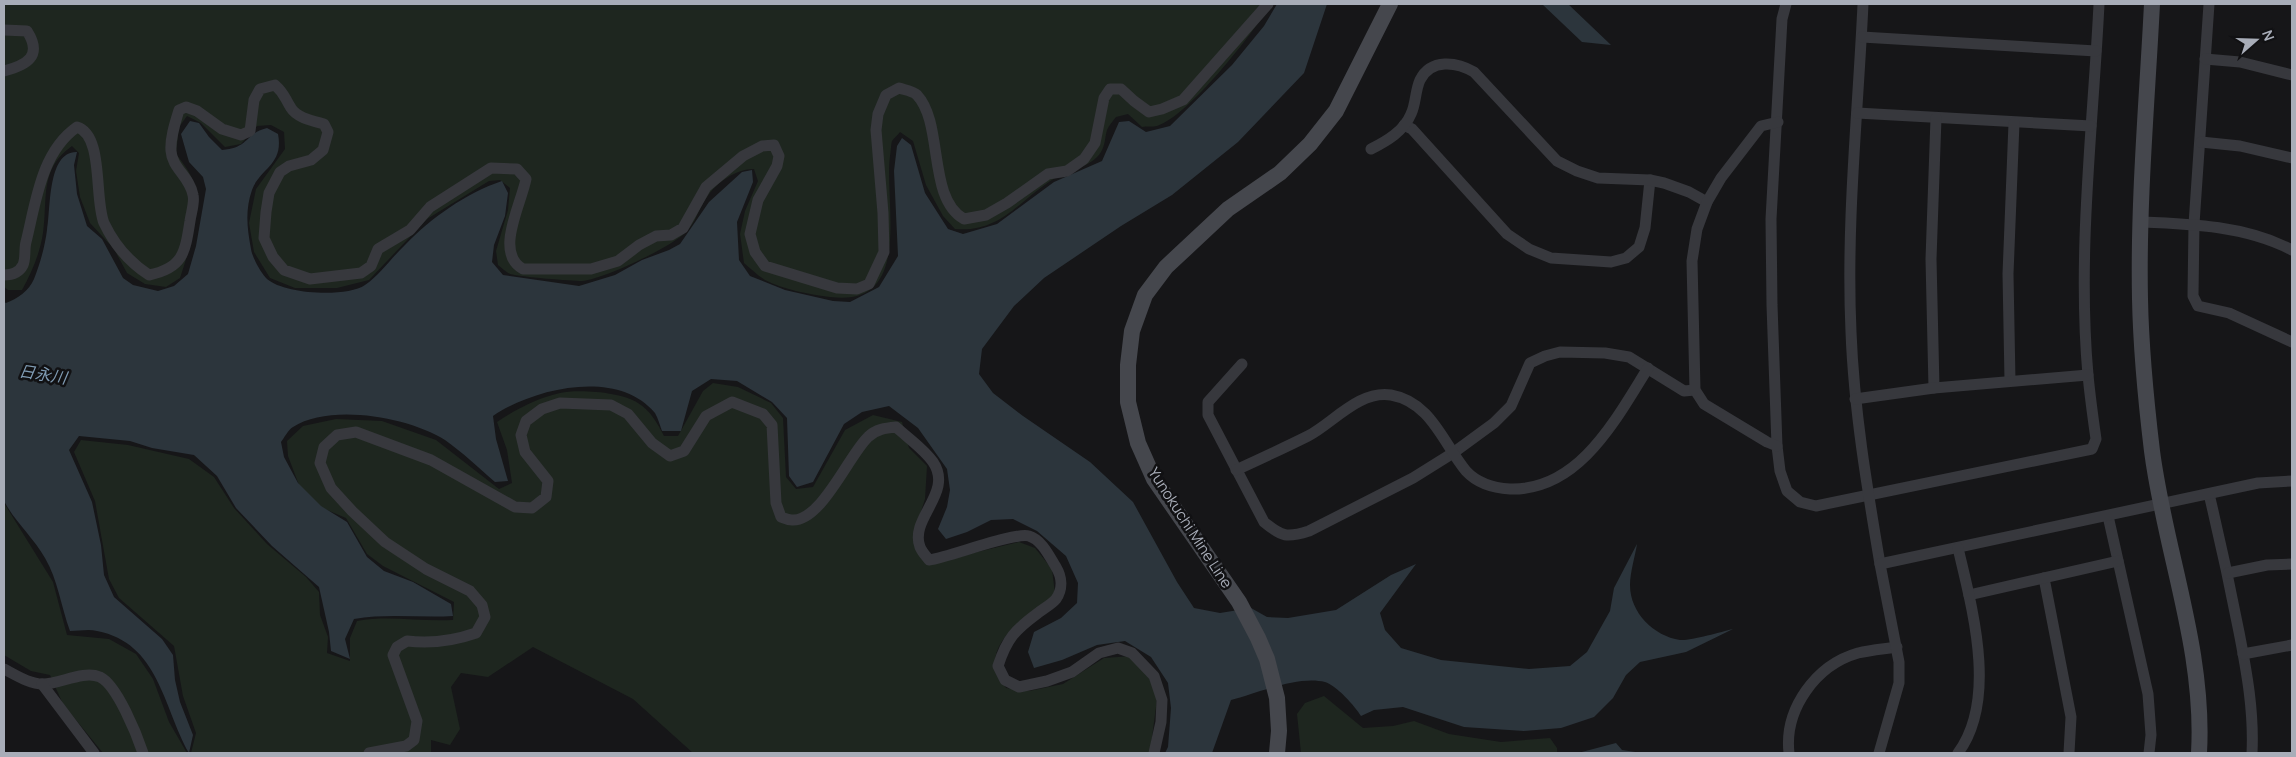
<svg xmlns="http://www.w3.org/2000/svg" width="2296" height="757" viewBox="0 0 2296 757" font-family="Manrope,'Noto Sans JP',sans-serif">
	<style>
		.green { fill: #1e261f }
		.water { fill: #2c353c }
		.lines { fill: none; stroke-linecap: round; stroke-linejoin: round }
		.street { stroke: #37383d; stroke-width: 11 }
		.secondary { stroke: #45474d; stroke-width: 16 }
		.labels { text-anchor: middle; stroke-width: 5; stroke-linejoin: round; paint-order: stroke }
		.street-label { font-size: 15px; fill: #a8adb8; stroke: #111113 }
		.water-label { font-size: 16px; font-style: italic; fill: #7f9bb3; stroke: #111113 }
	</style>
	<rect width="100%" height="100%" fill="#161618"/>
	<g class="green">
		<path d="M4,4h1267c-18,29 -82,112 -114,122 -4,1 -11,0 -15,1l-14,-13 -12,3c-3,4 -7,8 -9,13 -2,7 -2,16 -6,22 -9,15 -32,18 -46,26 -36,22 -54,55 -100,51l-12,-13 -17,-31 -13,-44 -13,-9c-2,3 -6,6 -8,9 -1,3 -1,10 -2,15 -6,48 24,152 -60,141 -19,-2 -48,-8 -65,-17 -8,-5 -15,-12 -21,-17l-4,-29 5,-23 13,-30 -4,-12c-18,0 -37,13 -47,28 -9,12 -11,26 -22,36 -16,15 -81,46 -103,48 -11,0 -61,-4 -72,-7 -4,-2 -8,-6 -12,-9l-2,-14 12,-41 2,-22 -10,-8 -11,1 -62,38 -58,61 -32,8h-42l-25,-10 -16,-26 -5,-29 7,-34 29,-40 -1,-17 -13,-7 -14,1 -16,18 -16,3 -24,-24 -14,-7 -8,11 -3,27c7,9 14,18 18,29 9,24 -6,71 -14,95l-14,9 -21,-3 -18,-11 -13,-24 -24,-26 -10,-26 -4,-26 3,-18 -7,-7c-33,23 -24,52 -29,87 -3,20 -11,39 -21,57h-14l-4,-3z"/>
		<path d="M713,383l25,4 33,16 12,15 3,59 10,12 17,-2 32,-57 28,-15 29,7 7,26 18,18 -2,33 -10,31 16,33 88,-21 16,6 17,21 3,25c-21,19 -63,40 -60,73 1,7 8,15 11,21l23,3 34,-7 41,-26 28,-2 17,21 8,22 -7,54h-457l-60,-54 -100,-52 -45,30 -27,-4 -10,14 9,42 -10,16 -19,-5v13h-240l5,-20 -13,-37 -9,-50 -55,-48 -10,-19 -14,-78 -21,-49 7,-12 47,5 61,14 25,18 20,31 33,36 39,33 13,15 1,23 8,22 -1,16 23,8v-23l7,-17c32,-6 63,1 96,-1l1,-18 -71,-36 -16,-12 -21,-36 -26,-11 -21,-22 -11,-29 -1,-15 16,-15 33,-7 46,2 54,19 63,49 13,-6 -5,-33 -10,-28c19,-13 41,-24 63,-29 18,-4 62,-1 78,10 12,7 20,21 26,33h14l25,-45z"/>
		<path d="M4,503l49,79 14,53 42,4 27,15 17,25 16,43 18,31h-84l-40,-49 -13,-29 -19,-4 -27,-16z"/>
		<path d="M1324,696l39,32 30,-2 21,-5 35,13 52,8 49,-4 7,10v5h-256l-4,-39 8,-11z"/>
	</g>
	<g class="water">
		<path d="M1277,4h50l-23,69 -66,69 -66,53 -51,31 -77,52 -30,28 -32,43 -3,25 14,19 30,23 67,46 43,40 44,80 17,26 26,5 31,-5 16,9 21,1 48,-8 55,-35 25,-11 -36,49 5,17 16,18 40,12 88,9 41,-3 17,-14 23,-41 4,-23 23,-44c-2,13 -7,28 -7,41 0,28 24,51 50,55 10,1 41,-8 53,-11l-47,23 -46,10 -14,13 -13,23 -19,19 -33,11 -37,3 -60,-4 -61,-20 -29,3 -13,6c-6,-10 -25,-31 -36,-34 -26,-7 -68,11 -94,18l-19,53h-47l3,-6 3,-39 -3,-25 -17,-26 -26,-16 -28,4 -35,15 -28,8 -6,-16 6,-20 27,-14 16,-15 1,-20 -12,-27 -29,-25 -24,-12 -22,1 -24,12 -21,7 -8,-10 9,-22 3,-17 -3,-21 -29,-41 -29,-22 -27,6 -18,12 -31,58 -16,5 -8,-11 -2,-58 -15,-16 -35,-21 -26,-2 -19,12 -11,40h-19c-2,-5 -4,-13 -7,-18 -37,-45 -121,-25 -162,3l3,23 12,42 -13,1c-16,-14 -33,-30 -50,-42 -36,-23 -115,-37 -152,-13 -5,3 -9,11 -12,15l3,15 14,26 23,23 26,16 20,35 17,14 29,11 38,22 2,12c-33,2 -66,-3 -99,3l-9,20 5,20 -19,-8 -2,-19 -10,-45 -47,-41 -36,-38 -19,-32 -23,-21 -42,-7 -22,-7 -51,-5 -10,14 23,52 9,43 3,30 10,22 48,42 11,16 2,25 5,22 13,33 -4,18c-26,-46 -30,-110 -92,-122 -8,-2 -18,0 -27,0 -9,-24 -12,-51 -25,-73 -12,-21 -30,-36 -41,-57v-199l2,1c11,-4 23,-12 28,-24 6,-15 11,-33 13,-49 4,-20 0,-79 30,-78l-3,13 3,29 10,32 15,13 21,39 10,7 25,6 16,-5 14,-12 8,-28 10,-57 -3,-12 -14,-15 -8,-28 9,-13 9,2 10,14 13,13c28,-2 23,-17 45,-22l11,6c6,31 -18,34 -26,56 -7,20 -5,38 -1,59 1,8 10,24 16,30 17,15 79,19 98,6 16,-11 26,-27 40,-40 26,-27 61,-52 97,-64l6,12 -3,23 -11,29 -2,17 11,13 76,11 36,-11 27,-15 27,-10 11,-6 29,-42 33,-30 10,-2 1,12 -16,40 2,38 11,16 35,14 48,11 17,1 29,-15 19,-31 -4,-85 3,-25 5,-8 9,7 14,48 23,36 15,5 34,-10 57,-42 48,-21 17,-39 10,-1 17,11 24,-6 62,-61 32,-39z"/>
		<path d="M1542,4h26l43,41 -29,-3z"/>
		<path d="M1616,743l6,7 20,3h-64z"/>
	</g>
	<g class="lines">
		<g class="street">
			<path d="M1786,4l-4,15 -11,200 1,86 5,141 3,25 7,20 13,11 16,4 276,-57 4,-10c-3,-21 -6,-43 -8,-64 -11,-123 5,-248 11,-371"/>
			<path d="M1863,4c-5,109 -17,218 -12,328 3,78 16,155 29,232"/>
			<path d="M2209,4l-15,220 -1,72 5,10 31,7 63,29"/>
			<path d="M4,30l23,1c16,25 0,34 -23,40"/>
			<path d="M1862,37l234,14"/>
			<path d="M2205,59l35,3 52,13"/>
			<path d="M1857,113l234,13"/>
			<path d="M1404,125l8,4 95,105 22,15 22,9 60,4 15,-4 13,-11 6,-19 5,-48"/>
			<path d="M2201,142l39,4 52,12"/>
			<path d="M1371,149c16,-8 33,-18 40,-35 5,-10 4,-23 9,-34 11,-22 37,-18 54,-8l83,89 20,10 21,7 52,2 14,3 25,9 18,10"/>
			<path d="M2141,222c51,2 105,4 151,28"/>
			<path d="M4,275c8,0 15,-2 19,-10 3,-7 1,-16 3,-23 10,-40 15,-90 51,-115 27,8 17,72 27,96 10,21 25,39 45,52 34,-7 36,-22 41,-54 1,-8 5,-19 3,-26 -3,-18 -21,-27 -22,-44 -1,-13 4,-28 8,-41l7,-3 11,4 25,18 19,6 9,-4 4,-31 6,-11 15,-4c10,9 9,12 16,23 6,10 22,13 33,16l4,8 -5,18 -12,10 -22,6 -9,6 -11,21 -3,19 -2,26 9,19 11,13 26,9 51,-6 10,-7 7,-17 32,-19 20,-23 61,-39 26,1 9,10c-5,26 -32,74 -3,90h68l27,-8 21,-16 17,-9 15,-1 12,-7 23,-41 37,-31 19,-10 12,-1 5,11 -2,10 -19,34 -8,34 5,18 10,14 72,22 20,1 12,-5 15,-32 -1,-39 -7,-83 2,-16 8,-19 13,-7c6,2 14,3 18,7 27,29 10,103 47,124l22,-4 21,-12 41,-29 19,-3 17,-12 11,-16 9,-45 6,-9h11l13,12 15,11 13,-3 21,-9 85,-96"/>
			<path d="M1242,364l-34,38v13l56,107c18,15 23,16 45,9l104,-53 40,-25 41,-30 17,-17 19,-43 15,-7 15,-4 45,1 24,4 55,34 11,-1"/>
			<path d="M2010,381l-2,-107 6,-151"/>
			<path d="M1934,388l-3,-129 5,-141"/>
			<path d="M1855,399l79,-11 154,-13"/>
			<path d="M1777,446l-10,-4 -63,-38 -9,-14 -3,-129 5,-32 10,-27 14,-24 40,-52 17,-4"/>
			<path d="M1236,470c24,-11 48,-22 72,-34 25,-13 51,-46 83,-41 40,7 52,48 75,76 12,13 27,17 44,18 69,2 106,-70 138,-121"/>
			<path d="M2209,494c11,46 21,92 30,138 8,41 15,80 13,121"/>
			<path d="M2108,516l40,178 3,41 -2,18"/>
			<path d="M2228,573l39,-8 25,-1"/>
			<path d="M2044,578l27,139 -2,36"/>
			<path d="M1969,595l149,-34"/>
			<path d="M2243,654l49,-9"/>
			<path d="M4,669c12,6 25,15 39,15 17,0 40,-14 57,-7 17,8 37,58 43,76"/>
			<path d="M42,684l52,69"/>
			<path d="M369,753l37,-7 8,-6 3,-19 -24,-66 4,-8 10,-6c25,3 46,0 69,-8l9,-16 -3,-12 -12,-14 -44,-22 -41,-27 -33,-31 -21,-23 -11,-25 4,-16 13,-12 19,-3 75,28 84,47 17,1 14,-11 2,-16 -23,-29 -4,-17 5,-14 16,-12 18,-6 51,2 17,9 24,29 18,13 14,-5 22,-35 26,-14 31,12 9,11 4,78 5,14c3,1 7,3 11,3 29,2 57,-65 76,-83 8,-8 18,-9 28,-10 12,11 28,22 37,35 21,31 -24,56 -13,85 2,5 6,9 9,13 21,-3 84,-28 100,-24 13,4 20,20 27,31 6,10 7,22 0,32 -4,5 -13,10 -18,14 -23,17 -31,25 -40,53l7,14 14,7 28,-6 25,-9 27,-19 19,-5 14,5 22,23 8,24 -1,22 -7,31"/>
			<path d="M1789,753c-5,-44 27,-88 69,-100 13,-3 26,-4 39,-6"/>
			<path d="M1879,753l20,-70v-21l-19,-98 378,-81 34,-2"/>
			<path d="M1958,753c40,-54 14,-145 0,-205"/>
		</g>
		<g class="secondary">
			<path d="M2152,4c-5,98 -14,197 -12,295 1,51 6,102 12,152 13,101 53,198 47,302"/>
			<path d="M1277,753l2,-22 -2,-33 -10,-39 -9,-21 -19,-36 -85,-123 -16,-36 -10,-41v-37l4,-34 13,-36 21,-28 62,-58 52,-36 30,-29 26,-33 54,-107"/>
		</g>
	</g>
	<g class="labels">
		<g class="street-label">
			<text transform="translate(1190 528) rotate(57)" y="5">Yunokuchi Mine Line</text>
		</g>
		<g class="water-label">
			<text transform="translate(43 374) rotate(9)" y="6">日永川</text>
		</g>
	</g>
	<rect width="2296" height="757" fill="none" stroke="#a8adb8" stroke-width="10"/>
	<g transform="translate(2256 40) rotate(70)" stroke="#111113" stroke-width="4" paint-order="stroke">
	<path d="M0-4L9 19L0 12L-9 19Z" fill="#a8adb8"/>
	<text y="-8" font-size="14" font-weight="bold" text-anchor="middle" fill="#a8adb8">N</text>
	</g>
</svg>
